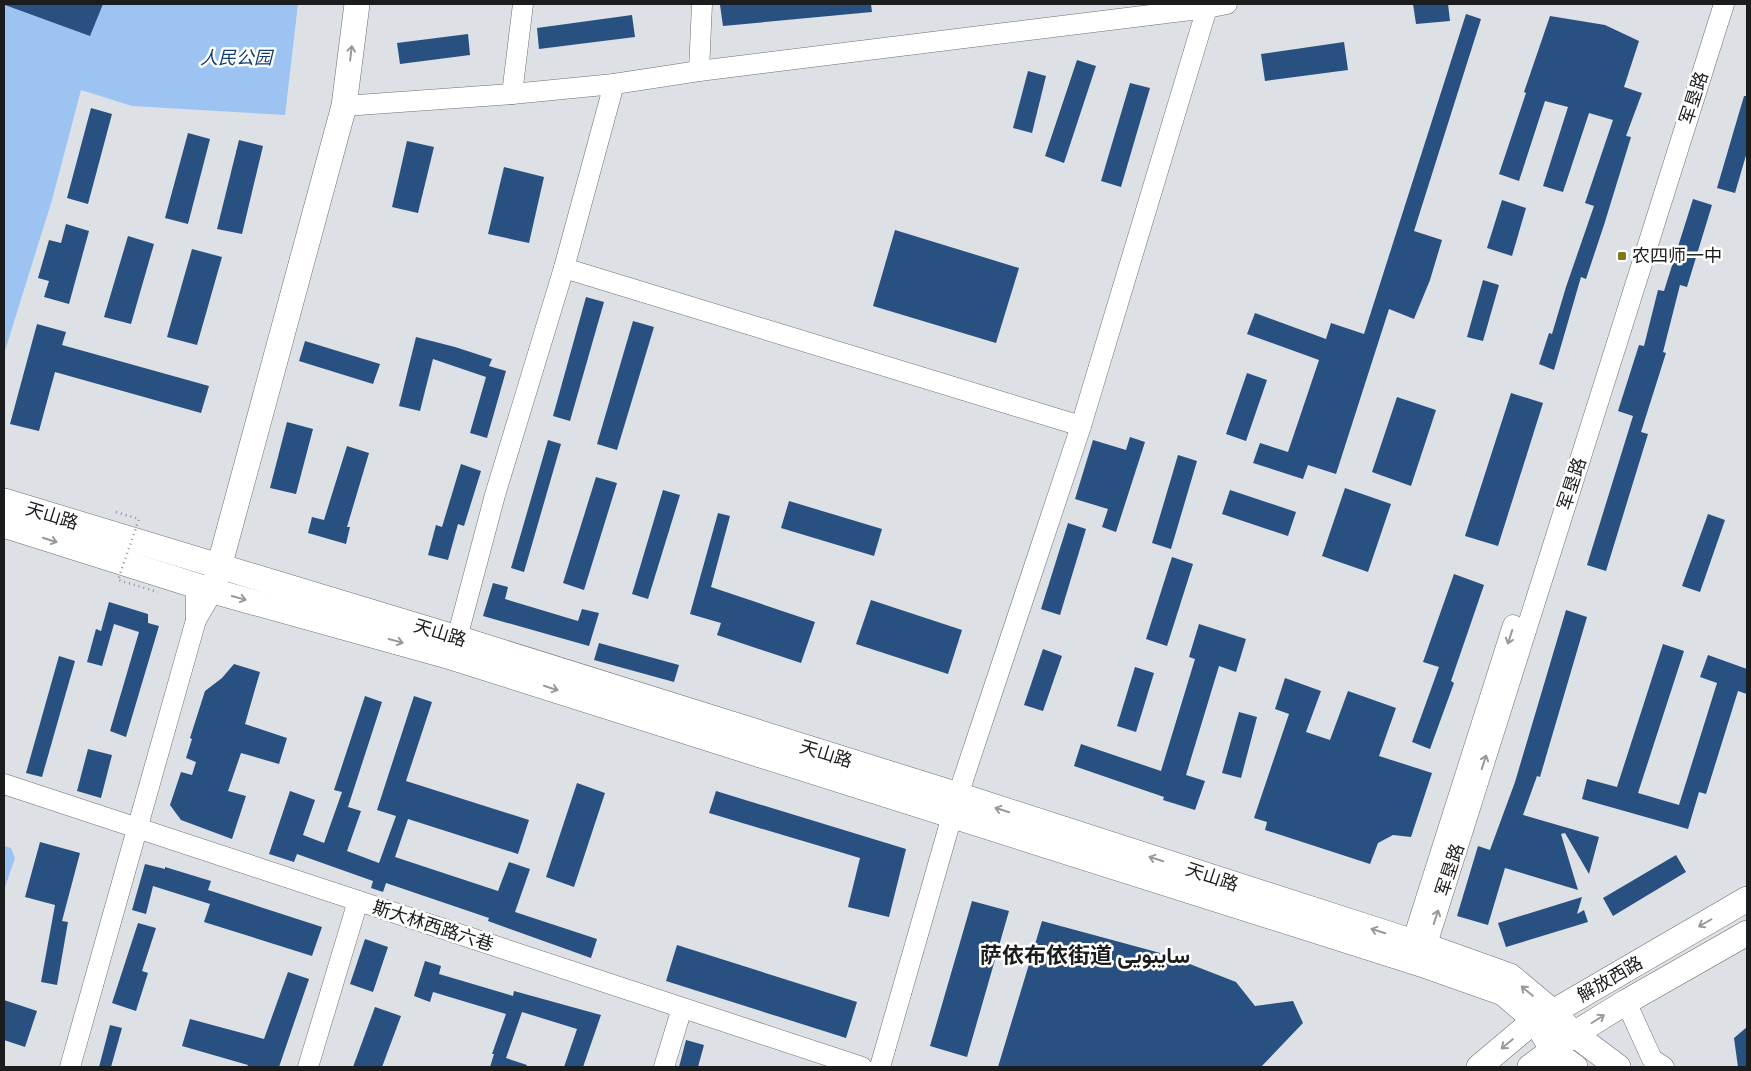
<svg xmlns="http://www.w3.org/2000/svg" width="1751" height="1071" viewBox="0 0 1751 1071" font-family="'IBM Plex Serif',Vazirmatn,'Noto Sans SC',serif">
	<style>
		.green { fill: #9dc3f3 }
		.building { fill: #285080 }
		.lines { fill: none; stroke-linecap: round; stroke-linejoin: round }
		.minor-casing { stroke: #6b6f73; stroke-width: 21 }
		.major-casing { stroke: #6b6f73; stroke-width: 26 }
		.minor { stroke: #fff; stroke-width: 20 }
		.major { stroke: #fff; stroke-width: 25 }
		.path-bridge { stroke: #909296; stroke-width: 2.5; stroke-dasharray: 1 4; stroke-linecap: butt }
		.oneway { stroke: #98999a }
		.poi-dot { fill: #80781d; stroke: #fff; stroke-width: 2 }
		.labels { text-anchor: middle; stroke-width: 5; stroke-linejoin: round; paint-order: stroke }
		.park-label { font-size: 18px; font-style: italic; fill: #123e6f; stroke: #fff }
		.street-label { font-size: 18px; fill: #1b1c1e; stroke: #fff }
		.poi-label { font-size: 18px; fill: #1b1c1e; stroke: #fff; text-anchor: start }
		.district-label { font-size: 22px; font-weight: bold; fill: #1b1c1e; stroke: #fff }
	</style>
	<rect width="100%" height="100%" fill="#dde1e6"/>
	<g class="green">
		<path d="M4,4h294l-13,111 -153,-9 -51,-16 -29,110 -48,154z"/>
		<path d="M4,846l7,2 4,10 -11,32z"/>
	</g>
	<g class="building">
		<path d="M5,4h98l-13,32 -85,-31z"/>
		<path d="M734,4h137l1,8 -149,14 -3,-21z"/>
		<path d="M1413,4h35l2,17 -34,3z"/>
		<path d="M1466,14l15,5 -67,212 28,9 -12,40 -16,39 -25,-10 -53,165 -28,-9 -5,14 -50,-16 7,-20 28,9 31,-92 -72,-26 8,-21 71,26 5,-16 33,11z"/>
		<path d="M632,15l3,22 -96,12 -2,-21z"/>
		<path d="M1550,16l55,9 34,16 -15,46 18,6 -16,43 5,1 -27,88 -18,54 -5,-2 -27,93 -15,-6 10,-31 3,1 14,-47 28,-81 -9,-3 28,-83 -24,-7 -26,79 -20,-6 25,-79 -23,-6 -26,80 -20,-7 27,-81 -2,-1z"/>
		<path d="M468,34l2,21 -70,9 -3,-21z"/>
		<path d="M1344,42l4,28 -83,11 -4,-27z"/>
		<path d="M1077,60l19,6 -32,97 -19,-7z"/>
		<path d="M1028,71l18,5 -14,57 -19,-5z"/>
		<path d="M1130,83l20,5 -29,99 -20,-6z"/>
		<path d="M1744,96h3v56l-12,41 -18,-5z"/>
		<path d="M91,108l21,6 -24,90 -21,-6z"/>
		<path d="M188,133l22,6 -22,85 -23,-6z"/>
		<path d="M239,140l24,6 -21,88 -25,-5z"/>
		<path d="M407,141l27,6 -16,66 -26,-6z"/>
		<path d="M504,167l40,10 -15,66 -41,-9z"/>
		<path d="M1693,199l19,6 -25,82 -7,-2 -17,67 3,1 -25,79 7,2 -42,137 -19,-6 46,-149 -15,-5 21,-66 5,1 14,-56 6,1z"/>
		<path d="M1502,200l24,8 -14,48 -25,-8z"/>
		<path d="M66,224l23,7 -20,73 -25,-7 5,-16 -11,-3 11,-38 12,3z"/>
		<path d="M895,230l124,38 -23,75 -123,-37z"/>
		<path d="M128,236l26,8 -23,80 -27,-7z"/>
		<path d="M192,249l30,8 -25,88 -30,-8z"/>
		<path d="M1483,280l16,5 -16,56 -16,-4z"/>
		<path d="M586,297l18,5 -34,119 -17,-5z"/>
		<path d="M633,321l21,6 -37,123 -20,-6z"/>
		<path d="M37,324l29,8 -4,13 147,41 -8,27 -146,-41 -16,59 -29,-7z"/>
		<path d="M416,337l39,10 37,12 -3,7 17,5 -19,67 -17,-5 16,-56 -53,-18 -13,52 -21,-5z"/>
		<path d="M305,341l75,23 -7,20 -74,-23z"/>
		<path d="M1247,373l20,7 -21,61 -20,-7z"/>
		<path d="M1511,393l32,10 -45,143 -33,-10z"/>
		<path d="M1397,397l39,13 -25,76 -39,-14z"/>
		<path d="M287,422l26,7 -17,65 -26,-6z"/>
		<path d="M1130,437l15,5 -29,90 -14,-5 6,-18 -33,-10 18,-59 33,10z"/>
		<path d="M548,440l13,4 -37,128 -13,-4z"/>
		<path d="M347,446l22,7 -22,74h3l-4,17 -38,-11 4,-16 12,3z"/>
		<path d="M1178,455l19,6 -26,88 -19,-6z"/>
		<path d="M461,464l20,7 -17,55 -6,-2 -10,36 -20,-5 8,-30 6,2z"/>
		<path d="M596,477l21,6 -33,107 -21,-7z"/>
		<path d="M1345,488l46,16 -23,68 -46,-16z"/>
		<path d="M663,490l17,5 -32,104 -16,-5z"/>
		<path d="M1230,490l66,22 -8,24 -66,-22z"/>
		<path d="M789,501l93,28 -8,27 -93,-28z"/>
		<path d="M718,513l12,3 -19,71 104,35 -14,41 -84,-28 4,-12 -31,-9z"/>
		<path d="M1708,514l17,6 -25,72 -18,-6z"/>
		<path d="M1068,523l18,6 -26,86 -19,-6z"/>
		<path d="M1172,557l21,7 -26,82 -21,-7z"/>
		<path d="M1454,574l30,11 -33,96 3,2 -24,66 -18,-7 27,-75 -16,-5z"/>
		<path d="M493,583l15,4 -3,12 73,22 4,-12 17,4 -10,33 -106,-30z"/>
		<path d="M871,600l91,30 -14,44 -92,-30z"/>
		<path d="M109,602l39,12v9l11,3 -33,111 -16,-6 29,-99 -25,-8 -12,42 -15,-4 9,-33 5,2z"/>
		<path d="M1566,610l21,7 -47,160 -3,-1 -14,39 76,22 -10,37 -24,-41 -4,1 17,56 -73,-22 -17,57 -31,-9 21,-70 12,4 25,-68z"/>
		<path d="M1199,624l47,15 -10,33 -17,-6 -33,109 19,6 -10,29 -32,-10 1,-3 -90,-31 7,-22 80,27 34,-112 -6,-2z"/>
		<path d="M599,643l80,22 -5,17 -80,-22z"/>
		<path d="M1663,644l21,7 -46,142 41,12 38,-122 -17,-6 8,-22 39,14v25l-9,-3 -32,103 -7,-2 -11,37 -106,-30 5,-20 30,8z"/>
		<path d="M1043,649l19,7 -19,55 -19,-6z"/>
		<path d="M59,656l16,5 -33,116 -16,-4z"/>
		<path d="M234,664l26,8 -15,52 42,14 -8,26 -38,-11 -13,38 18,5 -14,43 -51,-19 -11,-15 11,-33 11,3 4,-13 -10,-4 6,-19 -2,-1 15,-47 17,-13z"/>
		<path d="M1135,667l19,6 -18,59 -19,-6z"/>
		<path d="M1285,678l36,13 -15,41 24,8 18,-49 48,17 -17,48 53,17 -21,64 -18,-2 -15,8 -8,21 -105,-34 2,-8 -13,-4 35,-104 -14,-5z"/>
		<path d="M365,696l17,6 -34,105 13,4 -14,40 32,12 17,-47 -19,-6 37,-114 18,6 -26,79 123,39 -11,34 -110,-35 -13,38 103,34 11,-29 21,7 -15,43 82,27 -6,19 -103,-37 1,-3 -103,-35 -3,9 -12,-4 2,-7 -76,-27 -3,8 -25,-8 21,-63 25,9 -12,35 21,8 18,-51 -8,-2z"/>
		<path d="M1239,712l18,5 -16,61 -19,-5z"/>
		<path d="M88,749l24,6 -11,43 -24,-7z"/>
		<path d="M577,783l28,10 -31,94 -28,-10z"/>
		<path d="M716,791l190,58 -17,68 -41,-10 12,-49 -151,-45z"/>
		<path d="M40,842l40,11 -18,68 6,1 -11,63 -16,-3 14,-77 -30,-8z"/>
		<path d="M1676,855l10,17 -73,44 -10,-18z"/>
		<path d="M145,864l20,5v-2l46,14 -3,9 114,37 -10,29 -108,-34 6,-18 -57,-18 -7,28 -14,-4z"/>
		<path d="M1582,897l-5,17 7,-4 4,12 -82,25 -8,-24z"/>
		<path d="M972,901l37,10 -42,146 -37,-11z"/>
		<path d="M1042,921l122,33 72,28 19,24 38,-5 10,22 -42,44h-263z"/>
		<path d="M138,923l18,5 -14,43 6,2 -12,38 -24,-8z"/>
		<path d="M365,939l23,8 -15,45 -23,-8z"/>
		<path d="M677,945l180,57 -11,36 -180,-57z"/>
		<path d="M425,961l16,5 -2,8 74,22 1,-5 87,24 -18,52h-19l13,-38 -55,-17 -16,46 21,7 -1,2h-36l4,-13h-2l14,-40 -73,-22 -3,10 -16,-6z"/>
		<path d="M288,972l21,7 -30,88h-32l1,-2 -66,-19 8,-27 74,20z"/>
		<path d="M4,1000l33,11 -12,36 -21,-7z"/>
		<path d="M375,1007l26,9 -19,51h-29z"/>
		<path d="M110,1025l12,3 -11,39h-12z"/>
		<path d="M1747,1027v40h-9l-4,-29z"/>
		<path d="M686,1040l18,5 -6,22h-19z"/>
	</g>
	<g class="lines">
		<g class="minor-casing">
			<g id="minor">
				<path d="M699,71l3,-67"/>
				<path d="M512,94l11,-90"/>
				<path d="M344,106l168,-12 102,-10 85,-13 508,-63 20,-4"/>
				<path d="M564,268l517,158"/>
				<path d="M196,586v34l17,-29"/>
				<path d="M457,638l38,-143 69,-227 50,-184"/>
				<path d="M4,784l858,283"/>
				<path d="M1408,955l105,-330"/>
				<path d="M1422,960l302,-956"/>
				<path d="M1626,1002l26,57 12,8"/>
				<path d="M70,1067l126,-447"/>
				<path d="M308,1067l50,-166"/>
				<path d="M664,1067l18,-59"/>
				<path d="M880,1067l78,-272 123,-369 126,-418"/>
			</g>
		</g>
		<g class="major-casing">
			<g id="major">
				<path d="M4,501l453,137 501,157 468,151 84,30 43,36 21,22 44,33"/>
				<path d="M4,525l209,66 238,66 970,307 82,29 32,27 18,31 22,16"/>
				<path d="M215,582l129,-476 13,-102"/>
				<path d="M1479,1067l56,-47 18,-8 194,-113"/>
				<path d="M1530,1067l44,-33 52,-32 121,-69"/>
			</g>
		</g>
		<use href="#minor" class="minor"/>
		<use href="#major" class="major"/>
		<path class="path-bridge" d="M116,512l23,7 -21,61 40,12"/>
	</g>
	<defs><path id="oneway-shaft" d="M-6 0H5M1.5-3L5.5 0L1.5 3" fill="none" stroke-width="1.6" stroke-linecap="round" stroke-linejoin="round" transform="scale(1.25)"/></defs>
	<g class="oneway">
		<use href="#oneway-shaft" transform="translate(351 53) rotate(-83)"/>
		<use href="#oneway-shaft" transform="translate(50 540) rotate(18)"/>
		<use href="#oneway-shaft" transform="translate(239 598) rotate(15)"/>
		<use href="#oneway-shaft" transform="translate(1510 637) rotate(108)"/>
		<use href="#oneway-shaft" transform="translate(396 641) rotate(15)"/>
		<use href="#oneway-shaft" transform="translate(551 688) rotate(18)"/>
		<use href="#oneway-shaft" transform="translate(1484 762) rotate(-72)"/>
		<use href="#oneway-shaft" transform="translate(1002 810) rotate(-162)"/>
		<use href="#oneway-shaft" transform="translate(1156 859) rotate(-162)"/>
		<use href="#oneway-shaft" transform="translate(1436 917) rotate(-72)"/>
		<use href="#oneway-shaft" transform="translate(1705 923) rotate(150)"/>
		<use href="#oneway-shaft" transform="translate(1378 931) rotate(-162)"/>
		<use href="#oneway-shaft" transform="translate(1527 991) rotate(-140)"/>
		<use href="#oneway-shaft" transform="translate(1598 1019) rotate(-32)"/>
		<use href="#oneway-shaft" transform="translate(1507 1044) rotate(140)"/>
	</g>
	<rect class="poi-dot" x="1617" y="251" width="10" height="10" rx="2.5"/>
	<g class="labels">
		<g class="park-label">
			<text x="236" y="64">人民公园</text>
		</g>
		<g class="street-label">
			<text transform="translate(1694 98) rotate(-72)" y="6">军垦路</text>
			<text transform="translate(1572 484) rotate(-72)" y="6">军垦路</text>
			<text transform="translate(52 516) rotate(17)" y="6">天山路</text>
			<text transform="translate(440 633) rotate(17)" y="6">天山路</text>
			<text transform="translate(826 754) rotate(17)" y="6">天山路</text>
			<text transform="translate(1450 870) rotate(-72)" y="6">军垦路</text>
			<text transform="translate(1212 877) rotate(18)" y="6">天山路</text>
			<text transform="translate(433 926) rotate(18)" y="6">斯大林西路六巷</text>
			<text transform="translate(1610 979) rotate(-30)" y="6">解放西路</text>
		</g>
		<g class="poi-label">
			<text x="1632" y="262">农四师一中</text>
		</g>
		<g class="district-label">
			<text x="1085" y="963">萨依布依街道 سايبويى</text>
		</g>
	</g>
	<rect width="1751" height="1071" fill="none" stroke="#1b1c1e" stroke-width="10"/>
</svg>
